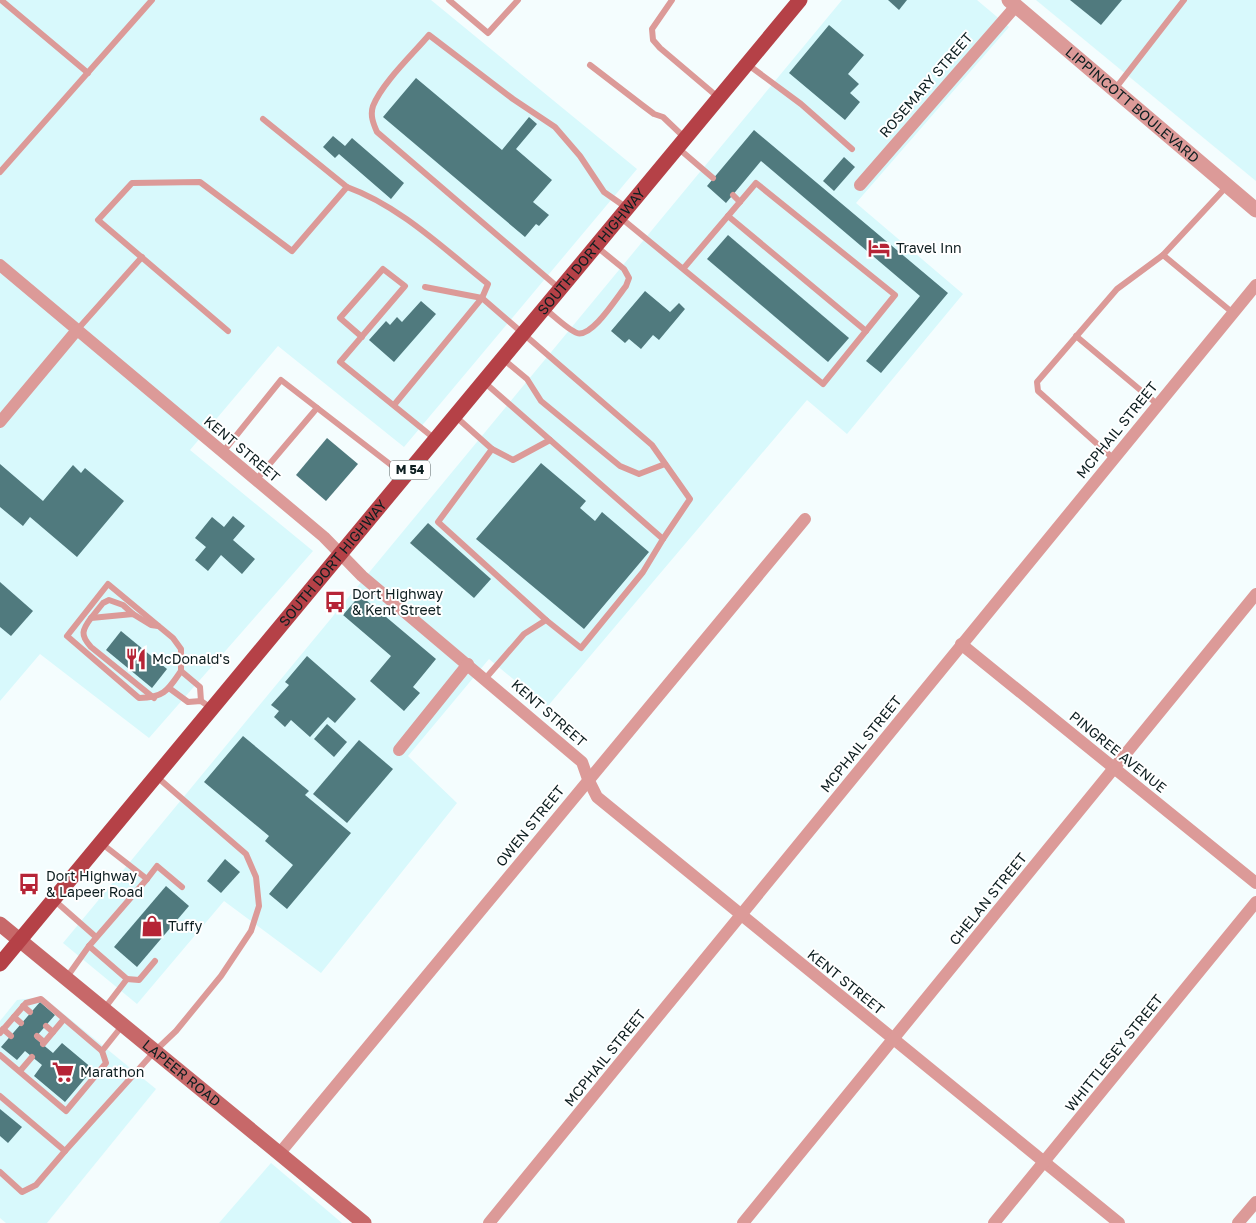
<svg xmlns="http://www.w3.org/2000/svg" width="1256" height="1223" viewBox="0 0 1256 1223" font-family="'Golos Text',sans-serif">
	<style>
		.built { fill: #d8f9fc }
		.building { fill: #507a7e }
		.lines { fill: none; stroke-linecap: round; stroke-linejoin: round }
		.service { stroke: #dc9a98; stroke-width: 6 }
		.minor { stroke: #dc9a98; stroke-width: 12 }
		.tertiary { stroke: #dc9a98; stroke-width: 15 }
		.secondary { stroke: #c76869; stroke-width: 15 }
		.primary { stroke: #b54147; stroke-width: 15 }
		.labels { text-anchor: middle; stroke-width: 4; stroke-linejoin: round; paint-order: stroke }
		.shield { fill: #fff; stroke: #566263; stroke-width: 1 }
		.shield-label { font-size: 12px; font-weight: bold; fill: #0d1e20 }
		.street-label { font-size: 14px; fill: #0d1e20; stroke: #fff }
		.poi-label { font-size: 14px; fill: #0d1e20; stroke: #fff; text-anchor: start }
	</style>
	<rect width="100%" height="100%" fill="#f4fdfe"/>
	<g class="built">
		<path d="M0,0h431l206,169 -233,278 -126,-101 -88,104 123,101 -164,187 -109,-84 -40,47z"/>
		<path d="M842,0h135l32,27 -153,176 107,91 -116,140 -40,-34 -260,307 -58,-48 -81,97 49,47 -136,170 -97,-72 -87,103 -74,-61z"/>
		<path d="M1036,0h220v181z"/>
		<path d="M43,997l113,92 -109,134h-41l-6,-5v-197l17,-21z"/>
		<path d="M271,1163l71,60h-123z"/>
	</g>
	<g class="building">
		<path d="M888,0h19l-8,10z"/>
		<path d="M1070,0h52l-21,25z"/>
		<path d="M829,25l35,30 -16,19 11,10 -9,9 10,9 -15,18 -56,-47z"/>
		<path d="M416,78l86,72 27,-33 8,7 -21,25 36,31 -19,22 16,13 -10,11 -3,-2 -11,13 -142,-120z"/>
		<path d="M754,130l194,163 -67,80 -15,-12 54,-65 -159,-135 -35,42 -19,-17z"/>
		<path d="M333,136l12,10 7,-8 52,45 -13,16 -52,-45 -4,4 -12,-11z"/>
		<path d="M844,157l11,10 -21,24 -11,-10z"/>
		<path d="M728,235l121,103 -21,24 -121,-103z"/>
		<path d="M645,291l25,21 9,-9 6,6 -26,31 -6,-5 -12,14 -12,-10 -4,4 -14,-12z"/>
		<path d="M421,301l15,13 -42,48 -25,-22 17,-19 4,4 7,-8 5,5z"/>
		<path d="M327,438l31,26 -32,37 -30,-26z"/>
		<path d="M541,463l45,38 -6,7 15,13 7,-9 47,40 -65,77 -108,-90z"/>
		<path d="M0,464l43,37 30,-36 8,8 4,-5 39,33 -47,56 -47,-40 -7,9 -23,-19z"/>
		<path d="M233,516l12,10 -12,14 22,19 -13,15 -21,-19 -13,16 -13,-11 11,-13 -11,-9 17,-21 12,10z"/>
		<path d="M428,523l63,56 -17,19 -64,-55z"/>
		<path d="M0,582l33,29 -22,25 -11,-9z"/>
		<path d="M360,595l76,64 -23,28 7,6 -16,18 -34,-30 21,-25 -48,-41z"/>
		<path d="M121,631l46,38 -15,19 -46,-38z"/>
		<path d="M307,656l49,43 -21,24 -7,-6 -18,20 -19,-17 -6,7 -11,-10 5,-6 -8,-6 18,-20 -4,-3z"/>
		<path d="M327,724l20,18 -13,15 -20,-18z"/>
		<path d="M243,736l66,55 -4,4 46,38 -64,76 -18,-15 24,-29 -28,-24 4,-5 -65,-54z"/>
		<path d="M359,740l34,29 -46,54 -34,-29z"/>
		<path d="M225,859l15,13 -19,21 -14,-12z"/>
		<path d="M166,886l23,20 -52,61 -23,-20z"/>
		<path d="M40,1002l15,13 -20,23 18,15 9,-10 31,26 -28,33 -31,-26 8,-11 -17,-14 -8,9 -16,-13z"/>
		<path d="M0,1109l22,18 -14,16 -8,-7z"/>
	</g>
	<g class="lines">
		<g class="service">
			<path d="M1,0l87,73"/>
			<path d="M449,0l39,33 30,-33"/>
			<path d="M672,0l-20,29 1,11 7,8 59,50"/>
			<path d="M747,64l54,40 51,45"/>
			<path d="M590,65l52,40 12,9 9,3 22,21"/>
			<path d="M1115,89l69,-89"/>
			<path d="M263,119l84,68"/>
			<path d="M678,148l35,30"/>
			<path d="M0,172l152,-172"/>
			<path d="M1227,186l-64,69 70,58"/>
			<path d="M733,195l7,7"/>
			<path d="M728,216l138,115"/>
			<path d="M621,218l202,166 72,-89 -139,-112 -73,86"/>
			<path d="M425,287l57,11 170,147 38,54 -27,40"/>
			<path d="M560,289l-183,-157c-4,-9 -7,-17 -4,-26 9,-23 40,-52 56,-71l84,64 42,28 25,29 24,36 23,16"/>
			<path d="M545,309c8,6 23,21 32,24 15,5 40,-36 49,-47l3,-8 -5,-9 -27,-22"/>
			<path d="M77,330l65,-73"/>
			<path d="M228,331l-130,-111 34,-37 68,-1 92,69 55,-64c53,19 97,62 141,97l-6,14 -88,107"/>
			<path d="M1076,336l81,68"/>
			<path d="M362,337l-22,-19 43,-49 22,17 -65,76 95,77"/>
			<path d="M503,359l24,20 14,22 79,65 19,8 26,-10"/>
			<path d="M484,382l179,157 -20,33 -62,76 -35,-28 -22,14 -39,45"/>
			<path d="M455,416l37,33 -54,73 108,98"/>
			<path d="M492,449l21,11 37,-20"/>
			<path d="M223,452l58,-72 123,95"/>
			<path d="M1114,459l-76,-68 -1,-9 80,-93 46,-34"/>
			<path d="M256,480l61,-72"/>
			<path d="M91,618l12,-15 6,-3 14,5 10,9"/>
			<path d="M181,671c-13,19 -17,27 -42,27l-72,-62 41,-52 65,54 8,11v22l19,16 1,14"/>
			<path d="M169,688l19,14 13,-1 10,7"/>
			<path d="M154,698l-63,-51c-11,-12 -9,-17 0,-29l42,-4 18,11 7,1"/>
			<path d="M147,879l10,-13 25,21"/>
			<path d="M54,900l42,37"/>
			<path d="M89,946l58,-67 -46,-36"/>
			<path d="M67,977l22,-31 38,33 -23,30"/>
			<path d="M127,979l12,1 16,-19"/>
			<path d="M23,1006l7,6"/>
			<path d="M14,1017l7,6"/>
			<path d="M46,1026l7,6"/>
			<path d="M3,1029l8,7"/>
			<path d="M0,1033l26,-30 15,-4 61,52"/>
			<path d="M37,1036l7,6"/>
			<path d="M43,1044l21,-25"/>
			<path d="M0,1055l66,56 40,-48 -4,-12 20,-25"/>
			<path d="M20,1071l12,-14"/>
			<path d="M0,1096l65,55"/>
			<path d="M0,1172l22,20 14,-7 29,-34 90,-100 21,-20 45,-55 30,-45 8,-25 -3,-29 -10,-23 -89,-77"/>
		</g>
		<g class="minor">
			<path d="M860,185l156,-179"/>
			<path d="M0,265l324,272 38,39 220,186 6,17 9,18 522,426"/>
			<path d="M0,422l77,-92"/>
			<path d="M961,644l295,239"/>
			<path d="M399,750l69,-86"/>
			<path d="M279,1154l526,-635"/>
			<path d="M489,1223l767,-938"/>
			<path d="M743,1223l513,-629"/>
			<path d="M994,1223l262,-321"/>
			<path d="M1238,1223l18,-21"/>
		</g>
		<path class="tertiary" id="s1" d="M1009,0l247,210"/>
		<path class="secondary" id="s2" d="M0,924l364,299"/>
		<path class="primary" id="s3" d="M0,964l800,-964"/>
	</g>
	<defs>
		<g id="hotel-bare" transform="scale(1.725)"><path d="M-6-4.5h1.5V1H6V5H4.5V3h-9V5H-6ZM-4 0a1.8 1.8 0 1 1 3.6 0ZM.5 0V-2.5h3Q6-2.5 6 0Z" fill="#b62436" stroke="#fff" stroke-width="2.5" paint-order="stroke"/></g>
		<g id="bus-bare" transform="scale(1.725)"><path d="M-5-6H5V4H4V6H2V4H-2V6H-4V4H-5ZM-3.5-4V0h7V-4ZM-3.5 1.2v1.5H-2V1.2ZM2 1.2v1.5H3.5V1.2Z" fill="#b62436" stroke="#fff" stroke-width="2.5" paint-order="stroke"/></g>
		<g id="restaurant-bare" transform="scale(1.725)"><path d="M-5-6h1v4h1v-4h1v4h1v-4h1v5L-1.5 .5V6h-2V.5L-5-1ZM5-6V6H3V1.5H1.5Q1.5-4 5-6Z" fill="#b62436" stroke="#fff" stroke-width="2.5" paint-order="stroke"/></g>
		<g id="shop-bare" transform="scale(1.725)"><path d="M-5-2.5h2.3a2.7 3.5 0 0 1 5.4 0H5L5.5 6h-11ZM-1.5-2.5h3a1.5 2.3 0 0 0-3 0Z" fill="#b62436" stroke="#fff" stroke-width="2.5" paint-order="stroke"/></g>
		<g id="supermarket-bare" transform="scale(1.725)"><path d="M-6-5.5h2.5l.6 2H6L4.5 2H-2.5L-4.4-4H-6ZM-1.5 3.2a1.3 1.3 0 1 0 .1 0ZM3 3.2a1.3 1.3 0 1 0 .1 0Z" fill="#b62436" stroke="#fff" stroke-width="2.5" paint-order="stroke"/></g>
	</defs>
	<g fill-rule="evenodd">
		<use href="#hotel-bare" x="879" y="248"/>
		<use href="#bus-bare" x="335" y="602"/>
		<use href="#restaurant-bare" x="136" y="659"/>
		<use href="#bus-bare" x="29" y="884"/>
		<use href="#shop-bare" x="152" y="926"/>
		<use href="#supermarket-bare" x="63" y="1072"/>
	</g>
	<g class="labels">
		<rect class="shield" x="390" y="460.5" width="40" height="19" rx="4"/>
		<g class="shield-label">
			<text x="410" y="474">M 54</text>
		</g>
		<g class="street-label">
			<text transform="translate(926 85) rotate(-49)" y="5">ROSEMARY STREET</text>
			<text dy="5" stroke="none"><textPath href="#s1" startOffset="162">LIPPINCOTT BOULEVARD</textPath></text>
			<text dy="5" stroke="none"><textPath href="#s3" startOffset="926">SOUTH DORT HIGHWAY</textPath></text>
			<text transform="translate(1117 430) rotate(-51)" y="5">MCPHAIL STREET</text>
			<text transform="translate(242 449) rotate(40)" y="5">KENT STREET</text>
			<text dy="5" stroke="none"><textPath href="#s3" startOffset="521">SOUTH DORT HIGHWAY</textPath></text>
			<text transform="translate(549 713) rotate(41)" y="5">KENT STREET</text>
			<text transform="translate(861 744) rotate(-51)" y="5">MCPHAIL STREET</text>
			<text transform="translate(1118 752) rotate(39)" y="5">PINGREE AVENUE</text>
			<text transform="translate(530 826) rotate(-51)" y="5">OWEN STREET</text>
			<text transform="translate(988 899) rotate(-51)" y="5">CHELAN STREET</text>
			<text transform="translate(846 982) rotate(39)" y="5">KENT STREET</text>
			<text transform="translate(1114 1053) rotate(-51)" y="5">WHITTLESEY STREET</text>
			<text transform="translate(605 1058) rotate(-51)" y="5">MCPHAIL STREET</text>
			<text dy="5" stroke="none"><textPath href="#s2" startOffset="235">LAPEER ROAD</textPath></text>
		</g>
		<g class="poi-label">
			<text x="896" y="253">Travel Inn</text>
			<text x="352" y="599">Dort Highway<tspan x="352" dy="16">&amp; Kent Street</tspan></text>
			<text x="152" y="664">McDonald's</text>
			<text x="46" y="881">Dort Highway<tspan x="46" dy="16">&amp; Lapeer Road</tspan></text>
			<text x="168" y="931">Tuffy</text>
			<text x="80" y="1077">Marathon</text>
		</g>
	</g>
</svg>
